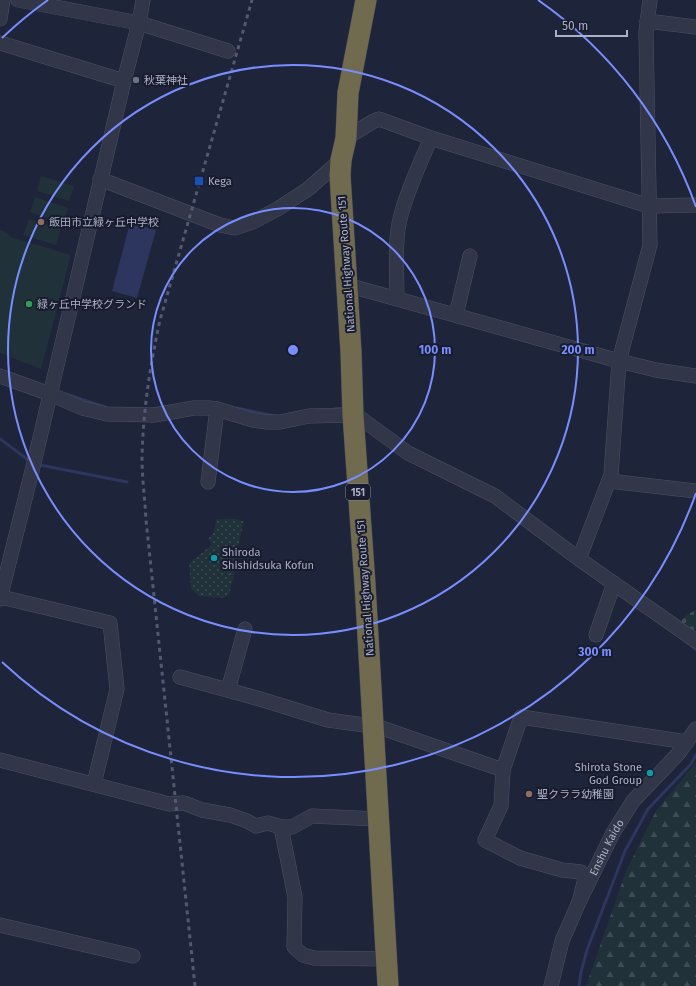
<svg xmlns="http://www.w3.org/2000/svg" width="696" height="986" viewBox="0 0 696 986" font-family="'Fira Sans','Noto Sans JP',sans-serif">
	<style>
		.grass { fill: url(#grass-dots) }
		.forest { fill: url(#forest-firs) }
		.cemetery { fill: url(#cemetery-stones) }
		.pitch { fill: #20313a }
		.water { fill: #2d365e }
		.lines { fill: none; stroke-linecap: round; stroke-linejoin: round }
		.stream { stroke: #2d365e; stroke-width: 3 }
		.minor-casing { stroke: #4c5164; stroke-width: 15 }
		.highway-casing { stroke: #3a3e51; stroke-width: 22 }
		.minor { stroke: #323649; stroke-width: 14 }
		.highway { stroke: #706a4e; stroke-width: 21 }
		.rail { stroke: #535971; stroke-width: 3; stroke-dasharray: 4 4; stroke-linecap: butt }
		.ring { fill: none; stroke: #788eff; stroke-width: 2 }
		.worship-dot { fill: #6b7280; stroke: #181c2e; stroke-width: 1.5 }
		.transit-dot { fill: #1a4fb4; stroke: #181c2e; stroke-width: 1.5 }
		.education-dot { fill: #8d6e63; stroke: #181c2e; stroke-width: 1.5 }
		.leisure-dot { fill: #2e9e5b; stroke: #181c2e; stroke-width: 1.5 }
		.culture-dot { fill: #0f9aa8; stroke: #181c2e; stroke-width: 1.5 }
		.labels { text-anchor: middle; stroke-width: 4; stroke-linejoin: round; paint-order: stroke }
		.shield { fill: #181c2e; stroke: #808498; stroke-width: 1 }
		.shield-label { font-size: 10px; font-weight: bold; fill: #acb0c6 }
		.poi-label { font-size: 11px; fill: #acb0c6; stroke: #181c2e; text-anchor: start }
		.street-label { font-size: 11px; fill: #acb0c6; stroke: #181c2e }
		.centre { fill: #788eff; stroke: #181c2e; stroke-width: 2 }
		.ring-label { font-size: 12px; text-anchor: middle; font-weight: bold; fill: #788eff; stroke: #181c2e; stroke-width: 4; stroke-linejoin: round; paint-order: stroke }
	</style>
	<defs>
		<pattern id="grass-dots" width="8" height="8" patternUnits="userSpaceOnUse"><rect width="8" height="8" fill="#20313a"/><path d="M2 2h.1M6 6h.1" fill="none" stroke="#3e4c55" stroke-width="1.8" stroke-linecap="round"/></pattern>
		<pattern id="forest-firs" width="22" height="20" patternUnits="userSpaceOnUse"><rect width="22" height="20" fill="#20313a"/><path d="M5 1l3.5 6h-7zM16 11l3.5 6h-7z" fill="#3e4c55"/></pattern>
		<pattern id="cemetery-stones" width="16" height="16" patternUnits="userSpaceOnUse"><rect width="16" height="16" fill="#20313a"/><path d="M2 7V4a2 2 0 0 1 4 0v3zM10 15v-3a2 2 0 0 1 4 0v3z" fill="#3e4c55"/></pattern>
	</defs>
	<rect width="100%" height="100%" fill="#1e2439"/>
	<path class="grass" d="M218,519h18l8,2 -7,30v11l-8,33 -5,3 -25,-2 -8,-7 -2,-26 23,-18 -4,-6 6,-7 2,-12z"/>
	<path class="forest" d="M696,762v224h-110l40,-115 30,-60z"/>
	<path class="cemetery" d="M696,610v19l-2,2 -14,-9 8,-8z"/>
	<g class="pitch">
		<path d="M41,176l33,10 -5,15 -32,-10z"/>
		<path d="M35,197l33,11 -5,15 -33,-11z"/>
		<path d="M29,219l32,9 -5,17 -33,-10z"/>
		<path d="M0,230l8,3 3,4 60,18 -30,114 -41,-16z"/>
	</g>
	<path class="water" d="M130,223l26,7 -19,68 -25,-7z"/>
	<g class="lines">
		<g class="stream">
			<path d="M66,394l39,13"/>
			<path d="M237,408l38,8"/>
			<path d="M334,409l12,-1"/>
			<path d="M0,439l27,20"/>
			<path d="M40,465l87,17"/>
			<path d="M690,644l6,6"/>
			<path d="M579,986l2,-14 6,-22 38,-99 23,-42 43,-45 5,-9"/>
		</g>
		<g class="minor-casing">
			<g id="minor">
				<path d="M18,0l121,23 89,28"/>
				<path d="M0,19l3,-19"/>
				<path d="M647,21l49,6"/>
				<path d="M0,43l124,38"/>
				<path d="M346,138l26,-16 7,-3 52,19 218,68 47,-1"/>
				<path d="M100,179l120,46 15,3 18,-6 26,-14 29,-19 33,-29"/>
				<path d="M347,285l272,76 37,9 40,6"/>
				<path d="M397,298c0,-25 -3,-59 4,-83 7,-26 19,-52 30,-77"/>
				<path d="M456,315l14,-59"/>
				<path d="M0,376l50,18 32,14 25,6 47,1 40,-7h15l8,1 36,11 14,2h13l29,-6 44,-1 6,2 49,36 87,43 84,63 117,82"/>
				<path d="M609,481l87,10"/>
				<path d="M208,482l9,-73"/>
				<path d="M579,559l32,-84 8,-114 31,-116 -4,-213 4,-32"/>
				<path d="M1,597l109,26 7,66 -23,95"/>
				<path d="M0,599l33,-132 91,-386 15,-58 4,-23"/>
				<path d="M596,635l18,-52"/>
				<path d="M180,677l80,22 68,21 51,7 124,43 -2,36 -16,34 35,18 42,12 19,2 4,7 -6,23"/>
				<path d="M228,690l17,-61"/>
				<path d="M0,760l169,44 15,-1 18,7 28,5 17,6 9,5 12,-3 13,4"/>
				<path d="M503,770l18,-53 166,25"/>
				<path d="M378,819l-66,-3 -20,11h-11l14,70 -1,50 9,8 11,3 73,1"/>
				<path d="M0,925l133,31"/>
				<path id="s1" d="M551,986l11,-45 17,-39 34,-69 20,-32 45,-47 18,-25"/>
			</g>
		</g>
		<g class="highway-casing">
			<path id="highway" d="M366,0l-18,93 -2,45 -5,22 -1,15 11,177 2,63 12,169 23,402"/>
		</g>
		<use href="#minor" class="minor"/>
		<use href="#highway" class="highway"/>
		<path class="rail" d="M195,986l-49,-466c-1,-21 -4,-41 -4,-62 1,-47 8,-92 18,-138l92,-320"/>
	</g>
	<g class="ring">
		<circle cx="293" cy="350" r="142"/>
		<circle cx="293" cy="350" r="285"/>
		<path d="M696 493A427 427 0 0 1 2 662M2 38A427 427 0 0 1 48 0M538 0A427 427 0 0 1 696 207"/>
	</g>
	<circle class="worship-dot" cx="136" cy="80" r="4"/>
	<rect class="transit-dot" x="194" y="176" width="10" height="10" rx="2"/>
	<g class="education-dot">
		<circle cx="41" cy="222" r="4"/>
		<circle cx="529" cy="794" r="4"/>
	</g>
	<circle class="leisure-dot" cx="29" cy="304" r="4"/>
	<g class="culture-dot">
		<circle cx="214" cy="558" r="4"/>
		<circle cx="650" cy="773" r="4"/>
	</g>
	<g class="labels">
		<rect class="shield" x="346" y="484" width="24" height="16" rx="3"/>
		<g class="shield-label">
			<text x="358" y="496">151</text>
		</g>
		<g class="poi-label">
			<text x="144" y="84">秋葉神社</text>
			<text x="208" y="185">Kega</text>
			<text x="49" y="226">飯田市立緑ヶ丘中学校</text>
			<text x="37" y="308">緑ヶ丘中学校グランド</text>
			<text x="222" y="556">Shiroda<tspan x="222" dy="13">Shishidsuka Kofun</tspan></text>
			<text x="642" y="771" text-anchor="end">Shirota Stone<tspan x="642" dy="13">God Group</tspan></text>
			<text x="537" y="798">聖クララ幼稚園</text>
		</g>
		<g class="street-label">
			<text transform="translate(346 264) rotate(-94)" y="4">National Highway Route 151</text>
			<text transform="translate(365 588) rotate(-94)" y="4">National Highway Route 151</text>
			<text dy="4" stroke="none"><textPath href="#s1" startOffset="150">Enshu Kaido</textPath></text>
		</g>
	</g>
	<circle cx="293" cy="350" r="6" class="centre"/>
	<g class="ring-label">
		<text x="435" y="354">100 m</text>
		<text x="578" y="354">200 m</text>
		<text x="595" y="656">300 m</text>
	</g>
	<path d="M556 30v6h71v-6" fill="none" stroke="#acb0c6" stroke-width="2"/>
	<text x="562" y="30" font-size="12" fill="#acb0c6" stroke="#181c2e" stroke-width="3" paint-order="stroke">50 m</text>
</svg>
